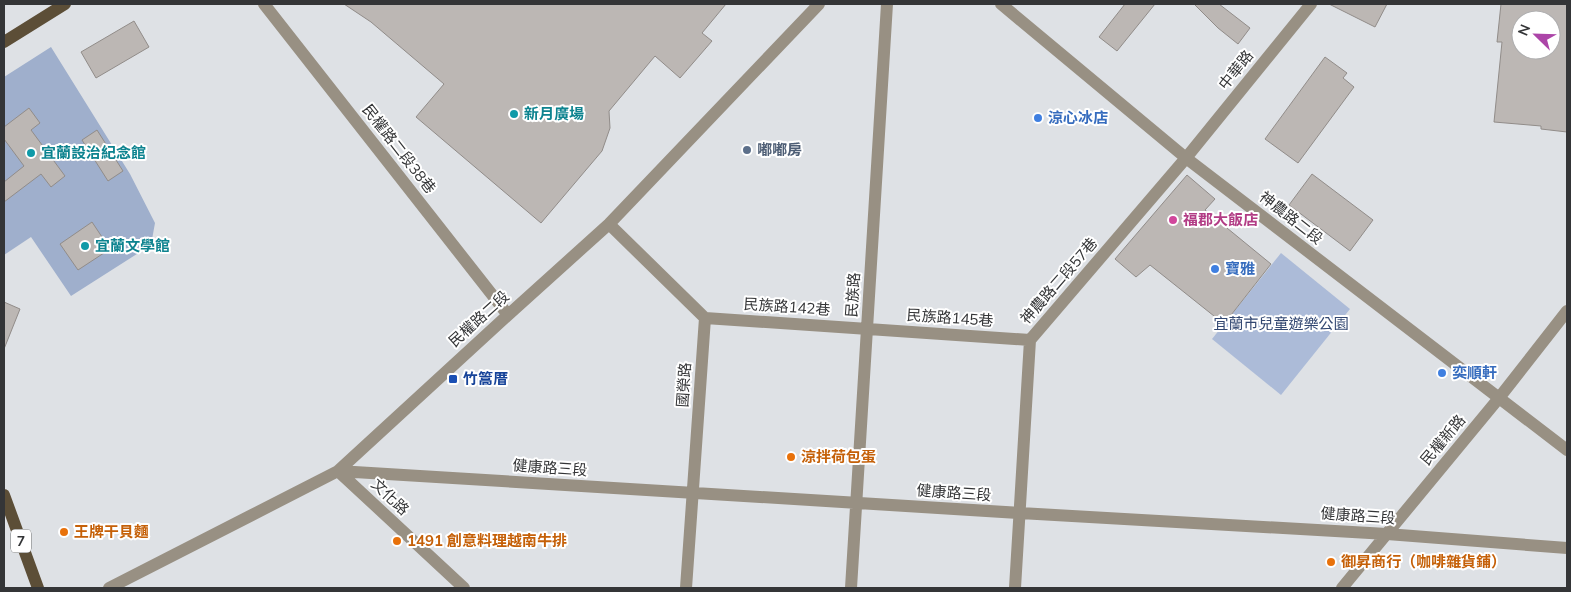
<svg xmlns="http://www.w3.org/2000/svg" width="1571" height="592" font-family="Mulish,'Noto Sans TC',sans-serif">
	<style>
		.green { fill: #acbbd8 }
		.forest { fill: #9fafcc }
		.building { fill: #bcb7b4; stroke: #918c89; fill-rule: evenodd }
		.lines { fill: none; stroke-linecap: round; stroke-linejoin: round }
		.minor { stroke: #989083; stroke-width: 12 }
		.major { stroke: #5c4e37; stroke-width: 12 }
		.culture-dot { fill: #0f9aa8; stroke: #fff; stroke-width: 2 }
		.shop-dot { fill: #3f7fe0; stroke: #fff; stroke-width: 2 }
		.service-dot { fill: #5c6f8a; stroke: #fff; stroke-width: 2 }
		.hotel-dot { fill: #d1479c; stroke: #fff; stroke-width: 2 }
		.transit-dot { fill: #1a4fb4; stroke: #fff; stroke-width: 2 }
		.food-dot { fill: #e8710a; stroke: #fff; stroke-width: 2 }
		.labels { text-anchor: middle; stroke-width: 4; stroke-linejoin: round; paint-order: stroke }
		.shield { fill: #fff; stroke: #717273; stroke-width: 1 }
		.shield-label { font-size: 14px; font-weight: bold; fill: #343537 }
		.street-label { font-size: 15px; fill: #343537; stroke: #fff }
		.culture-label { font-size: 15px; font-weight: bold; fill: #0d838f; stroke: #fff; text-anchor: start }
		.shop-label { font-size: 15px; font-weight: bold; fill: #366cbe; stroke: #fff; text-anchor: start }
		.service-label { font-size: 15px; font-weight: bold; fill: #4e5e75; stroke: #fff; text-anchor: start }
		.hotel-label { font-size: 15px; font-weight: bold; fill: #b23c85; stroke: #fff; text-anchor: start }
		.park-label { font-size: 15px; fill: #324771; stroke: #fff }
		.transit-label { font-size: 15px; font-weight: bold; fill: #164399; stroke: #fff; text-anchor: start }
		.food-label { font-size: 15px; font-weight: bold; fill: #c56008; stroke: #fff; text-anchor: start }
	</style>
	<rect width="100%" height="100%" fill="#dee1e5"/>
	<path class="green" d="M 1281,253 L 1350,309 L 1281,395 L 1212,339 Z"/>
	<path class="forest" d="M 51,47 L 130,174 L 155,223 L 151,245 L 71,296 L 31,237 L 4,255 L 4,77 Z"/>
	<path class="building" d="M 344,4 L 726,4 L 702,33 L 712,41 L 680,78 L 655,56 L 609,111 L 610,128 L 602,151 L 541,223 L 416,117 L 444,84 L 371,22 Z
		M 1125,4 L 1155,4 L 1117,51 L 1099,37 Z
		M 1194,4 L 1219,4 L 1250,28 L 1238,44 L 1218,28 Z
		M 1329,4 L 1387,4 L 1375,27 Z
		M 1501,4 L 1567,4 L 1567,132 L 1541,129 L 1541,126 L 1494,122 L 1502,42 L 1497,42 ZM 1521,20 L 1551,20 L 1551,53 L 1521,51 Z
		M 134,21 L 149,47 L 96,78 L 81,52 Z
		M 1325,57 L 1347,73 L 1343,78 L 1354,87 L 1298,163 L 1265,139 Z
		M 29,108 L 40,123 L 31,130 L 65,176 L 51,187 L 41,174 L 4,202 L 4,182 L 24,166 L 4,139 L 4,127 Z
		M 97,130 L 123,171 L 108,181 L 82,140 Z
		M 1312,174 L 1373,220 L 1350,251 L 1289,205 Z
		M 1187,175 L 1215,199 L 1205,210 L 1271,264 L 1224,324 L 1150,265 L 1136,277 L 1115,259 Z
		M 92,222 L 110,249 L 78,270 L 60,244 Z
		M 4,302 L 20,309 L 4,349 Z"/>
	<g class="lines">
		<path class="minor" d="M 264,4 L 508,315
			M 1001,4 L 1186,158 L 1567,450
			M 609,224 L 705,318 L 686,588
			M 705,318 L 1030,340
			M 338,471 L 1020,513 L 1387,534 L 1567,548
			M 338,471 L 464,588
			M 109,588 L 338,471 L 508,315 L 609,224 L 819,4
			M 851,588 L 887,4
			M 1015,588 L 1030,340 L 1186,158 L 1311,4
			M 1342,588 L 1499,398 L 1567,311"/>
		<path class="major" d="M 4,42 L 65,4
			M 4,495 L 38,588"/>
	</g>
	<g class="culture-dot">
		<circle cx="514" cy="114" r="5"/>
		<circle cx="31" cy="153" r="5"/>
		<circle cx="85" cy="246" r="5"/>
	</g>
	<g class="shop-dot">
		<circle cx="1038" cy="118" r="5"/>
		<circle cx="1215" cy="269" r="5"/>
		<circle cx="1442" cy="373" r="5"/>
	</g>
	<circle class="service-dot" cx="747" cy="150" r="5"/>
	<circle class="hotel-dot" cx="1173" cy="220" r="5"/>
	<rect class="transit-dot" x="448" y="374" width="10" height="10" rx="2.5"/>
	<g class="food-dot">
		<circle cx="791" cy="457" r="5"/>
		<circle cx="64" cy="532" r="5"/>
		<circle cx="397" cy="541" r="5"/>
		<circle cx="1331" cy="562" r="5"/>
	</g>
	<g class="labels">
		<rect class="shield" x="11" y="529.5" width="20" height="23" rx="4"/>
		<g class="shield-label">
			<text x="21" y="546">7</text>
		</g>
		<g class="street-label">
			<text transform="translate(1236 70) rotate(-51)" y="5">中華路</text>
			<text transform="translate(399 149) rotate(52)" y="5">民權路二段38巷</text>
			<text transform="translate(1291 218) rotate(38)" y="5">神農路二段</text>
			<text transform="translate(1059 281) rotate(-49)" y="5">神農路二段57巷</text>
			<text transform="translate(853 295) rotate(-86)" y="5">民族路</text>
			<text transform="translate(787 307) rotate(4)" y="5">民族路142巷</text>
			<text transform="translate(950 318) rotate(4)" y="5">民族路145巷</text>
			<text transform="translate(479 319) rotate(-42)" y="5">民權路二段</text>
			<text transform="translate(684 385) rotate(-86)" y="5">國榮路</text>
			<text transform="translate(1443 440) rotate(-50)" y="5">民權新路</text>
			<text transform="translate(550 468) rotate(4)" y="5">健康路三段</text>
			<text transform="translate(954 493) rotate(4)" y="5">健康路三段</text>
			<text transform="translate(390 497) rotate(43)" y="5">文化路</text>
			<text transform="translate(1358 516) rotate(4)" y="5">健康路三段</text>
		</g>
		<g class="culture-label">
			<text x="524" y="119">新月廣場</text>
			<text x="41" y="158">宜蘭設治紀念館</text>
			<text x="95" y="251">宜蘭文學館</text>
		</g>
		<g class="shop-label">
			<text x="1048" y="123">涼心冰店</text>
			<text x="1225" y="274">寶雅</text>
			<text x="1452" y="378">奕順軒</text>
		</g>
		<g class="service-label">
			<text x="757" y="155">嘟嘟房</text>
		</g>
		<g class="hotel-label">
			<text x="1183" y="225">福郡大飯店</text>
		</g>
		<g class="park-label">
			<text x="1281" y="329">宜蘭市兒童遊樂公園</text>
		</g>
		<g class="transit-label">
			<text x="463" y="384">竹篙厝</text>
		</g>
		<g class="food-label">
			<text x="801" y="462">涼拌荷包蛋</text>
			<text x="74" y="537">王牌干貝麵</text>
			<text x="407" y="546">1491 創意料理越南牛排</text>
			<text x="1341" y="567">御昇商行（咖啡雜貨鋪）</text>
		</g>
	</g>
	<rect width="1571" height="592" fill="none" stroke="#343537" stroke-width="10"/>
	<g transform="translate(1536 35) rotate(293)"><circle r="24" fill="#ffffff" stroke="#aeaeaf"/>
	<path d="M0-4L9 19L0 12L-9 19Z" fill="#ac45a8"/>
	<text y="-8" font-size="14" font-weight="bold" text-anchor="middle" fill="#343537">N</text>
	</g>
</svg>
